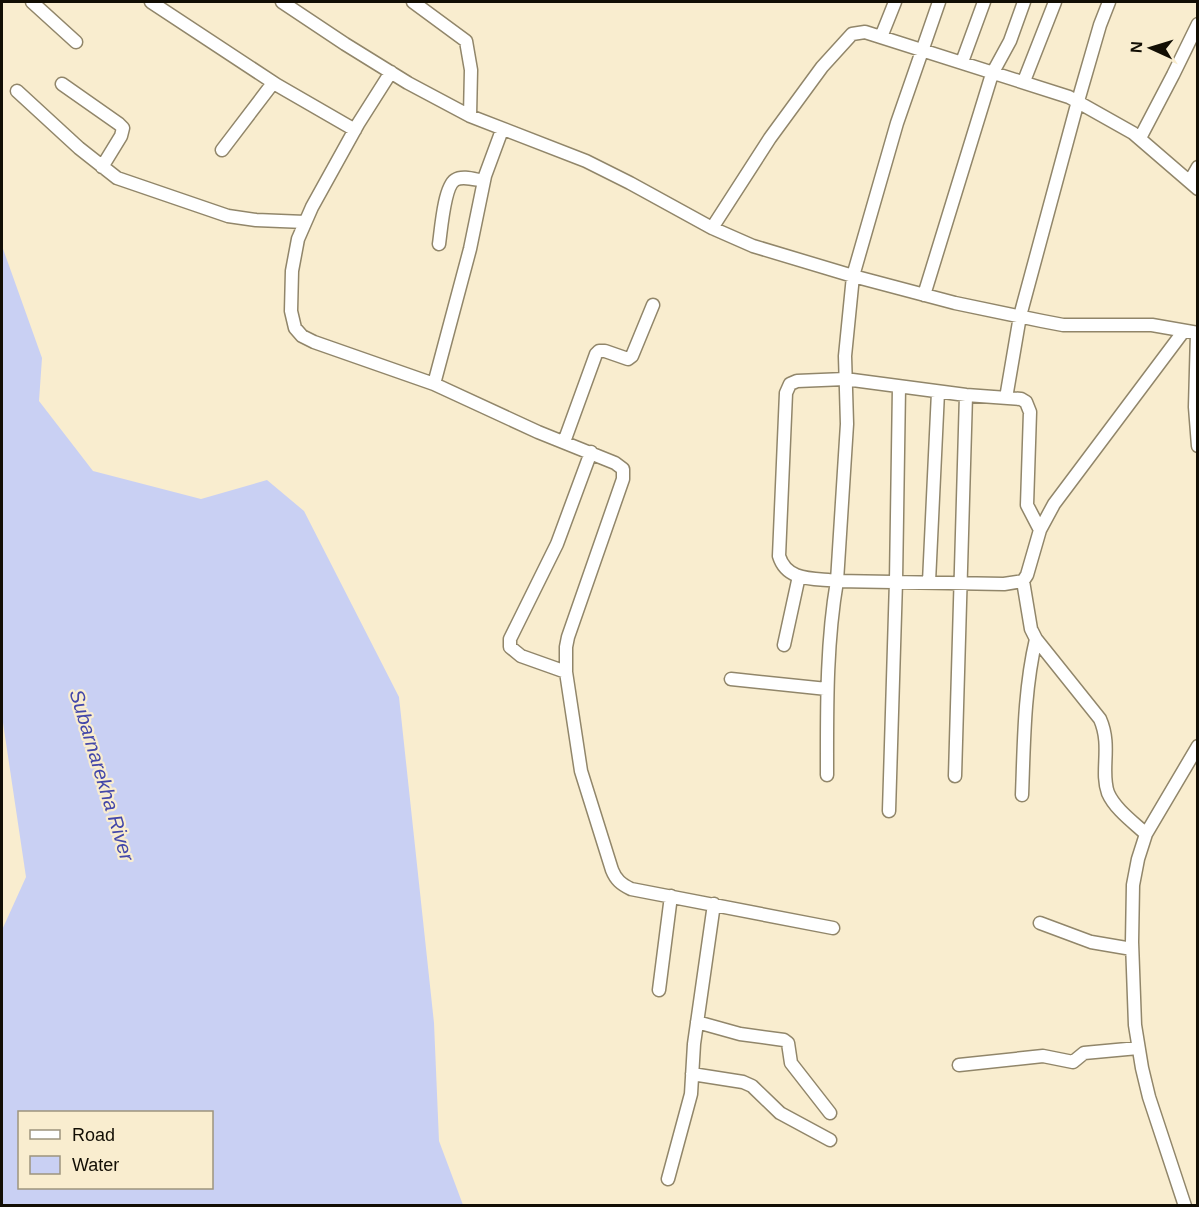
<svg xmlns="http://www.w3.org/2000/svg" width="1199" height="1207" font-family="Helvetica,sans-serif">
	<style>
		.water { fill: #c9d0f3; fill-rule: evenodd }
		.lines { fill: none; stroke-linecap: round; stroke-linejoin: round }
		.minor-casing { stroke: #91866a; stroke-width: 15 }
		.minor { stroke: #fff; stroke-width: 12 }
		.labels { text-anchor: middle; stroke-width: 4.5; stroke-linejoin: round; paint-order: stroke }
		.water-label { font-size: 20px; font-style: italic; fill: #4347a9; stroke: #f9edcf }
	</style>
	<rect width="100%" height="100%" fill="#f9edcf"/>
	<path class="water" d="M 2,246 L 42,358 L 39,401 L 93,471 L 201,499 L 267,480 L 304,511 L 399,697 L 434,1023 L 439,1141 L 463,1205 L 2,1205 L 2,930 L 26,877 L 2,716 ZM 20,1112 L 212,1112 L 212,1188 L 20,1188 Z"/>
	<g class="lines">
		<g class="minor-casing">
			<path id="minor" d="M 32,2 L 76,42
				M 151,2 L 277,85 L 355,130
				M 282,2 L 345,44 L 408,83 L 470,116 L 586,161 L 630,183 L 712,228 L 753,246 L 853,276 L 955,303 L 1042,321 L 1063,325 L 1152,325 L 1198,333
				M 413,2 L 466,41 L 471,70 L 470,116
				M 939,2 L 897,123 L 853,276 L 845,356 L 847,424 L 837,581 C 814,578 787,582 779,556 L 786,393 L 790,384 L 797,381 L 845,379 L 966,395 L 1021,399 L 1026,402 L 1030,412 L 1027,505 L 1040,530
				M 881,37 L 895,2
				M 962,62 L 984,2
				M 391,72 L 358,124 L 312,207 L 298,239 L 292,271 L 291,311 L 295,328 L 302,336 L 314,342 L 434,384 L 538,432 L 615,463 L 623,469 L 623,479 L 568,637 L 566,647 L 566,672 L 581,771 L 612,870 C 616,880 621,884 631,889 L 833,928
				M 1024,81 L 1055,2
				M 62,84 L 119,124 L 123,128 L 121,136 L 102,167
				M 17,91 L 79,148 L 117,178 L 228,216 L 256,220 L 305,222
				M 1140,138 L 1173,75 L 1198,24
				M 222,150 L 273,83
				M 1190,181 L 1198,167
				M 712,228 L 770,138 L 822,67 L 852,34 L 865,32 L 1069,97 L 1133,133 L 1198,189
				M 439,244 C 441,231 444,187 455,180 C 463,175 476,180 484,181
				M 924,295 L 992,74 L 1010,41 L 1024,2
				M 1197,333 L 1195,407 L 1198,446
				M 434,384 L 470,249 L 485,176 L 502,130
				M 1006,398 L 1020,316 L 1078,101 L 1100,25 L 1109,2
				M 564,442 L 596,354 L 599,351 L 605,351 L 628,359 L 632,356 L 653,305
				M 1023,581 L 1031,629 L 1036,639 L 1100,719 C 1112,746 1100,771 1108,793 C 1115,809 1133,822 1146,834
				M 929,582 L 938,392
				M 784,645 L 799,576
				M 566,672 L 521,656 L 510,647 L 510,639 L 557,544 L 591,452
				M 731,679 L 827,689
				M 827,775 C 827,710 826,645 837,581 L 1004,584 L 1023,581 L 1027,575 L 1040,530 L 1054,504 L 1183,332
				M 955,776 L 966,395
				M 1022,795 C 1024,743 1024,690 1036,639
				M 889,811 L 896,581 L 899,387
				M 1040,923 L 1091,942 L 1132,949
				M 659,990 L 671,896
				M 697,1022 L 740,1034 L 784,1040 L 788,1043 L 791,1063 L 830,1113
				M 959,1065 L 1043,1056 L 1073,1062 L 1084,1053 L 1138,1048
				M 692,1074 L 743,1082 L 752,1086 L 780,1113 L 830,1140
				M 668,1179 L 691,1094 L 694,1044 L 714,904
				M 1185,1206 L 1149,1097 L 1142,1068 L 1135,1025 L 1132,942 L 1133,885 L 1138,859 L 1146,834 L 1198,746"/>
		</g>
		<use href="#minor" class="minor"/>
	</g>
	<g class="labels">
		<g class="water-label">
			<text transform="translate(102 775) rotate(73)" y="7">Subarnarekha River</text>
		</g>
	</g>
	<rect width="1199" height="1207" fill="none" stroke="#120e04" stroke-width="6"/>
	<rect x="18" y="1111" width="195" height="78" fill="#f9edcf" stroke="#9d947e" stroke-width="1.5"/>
	<rect x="30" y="1130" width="30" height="9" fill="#ffffff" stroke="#9d947e" stroke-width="1.5"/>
	<text x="72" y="1141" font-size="18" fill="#120e04">Road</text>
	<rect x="30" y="1156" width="30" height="18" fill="#c9d0f3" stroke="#9d947e" stroke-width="1.5"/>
	<text x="72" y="1171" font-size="18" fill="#120e04">Water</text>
	<g transform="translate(1151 48) rotate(274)" stroke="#f9edcf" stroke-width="4.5" paint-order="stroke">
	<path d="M0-4.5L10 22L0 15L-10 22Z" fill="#120e04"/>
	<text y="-9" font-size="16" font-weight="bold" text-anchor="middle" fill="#120e04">N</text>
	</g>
</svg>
